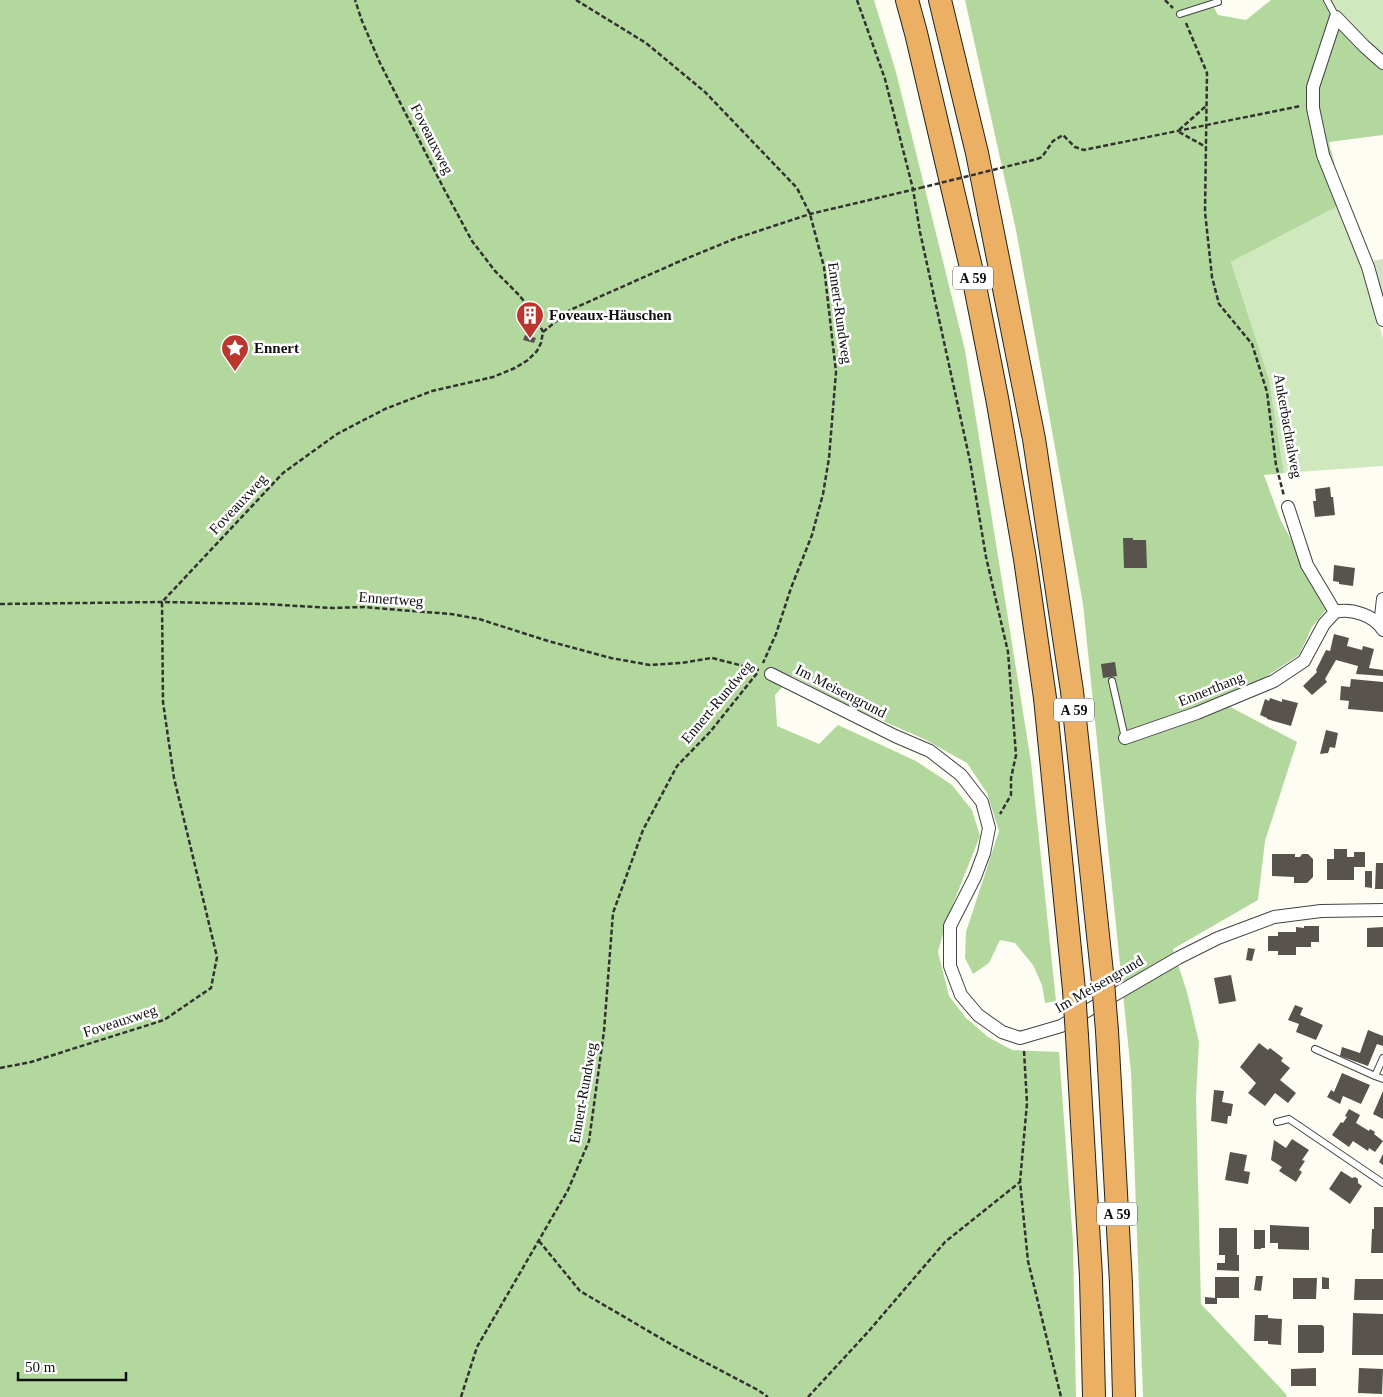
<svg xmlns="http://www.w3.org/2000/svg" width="1383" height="1397" font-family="'Times New Roman',serif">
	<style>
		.green { fill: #d0e8be }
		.forest { fill: #b3d89e }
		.cemetery { fill: #d5e1c5 }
		.building { fill: #58534d }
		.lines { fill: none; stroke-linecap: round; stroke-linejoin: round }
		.service-casing { stroke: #434343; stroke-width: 8 }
		.minor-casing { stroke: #434343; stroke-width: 14 }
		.motorway-casing { stroke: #212121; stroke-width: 24 }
		.path { stroke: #323232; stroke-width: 2.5; stroke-dasharray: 5 2.5; stroke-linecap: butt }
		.service { stroke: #fff; stroke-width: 6 }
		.minor { stroke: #fff; stroke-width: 12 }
		.motorway { stroke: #ecb064; stroke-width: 22 }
		.motorway-bridge-casing { stroke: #212121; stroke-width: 24; stroke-linecap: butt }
		.path-bridge { stroke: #323232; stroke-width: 2.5; stroke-dasharray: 5 2.5; stroke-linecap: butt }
		.motorway-bridge { stroke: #ecb064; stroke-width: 22 }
		.labels { text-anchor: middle; stroke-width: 5; stroke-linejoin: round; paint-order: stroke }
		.shield { fill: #fff; stroke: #585858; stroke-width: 1 }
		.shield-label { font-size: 14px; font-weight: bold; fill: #101010 }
		.street-label { font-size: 15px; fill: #101010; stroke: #fff }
		.poi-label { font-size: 15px; font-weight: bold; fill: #101010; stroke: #fff; text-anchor: start }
	</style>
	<rect width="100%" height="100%" fill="#fefdf4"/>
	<path class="green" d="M 1331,0 L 1383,0 L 1383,59 L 1338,15 Z
		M 1338,206 L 1365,278 L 1383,338 L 1383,466 L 1284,473 L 1269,379 L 1231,262 Z"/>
	<path class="forest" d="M 0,0 L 874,0 L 896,72 L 965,350 L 1031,762 L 1056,1001 L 1045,1003 L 1042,985 L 1033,965 L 1015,943 L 1000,940 L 989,963 L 973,974 L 965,958 L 966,932 L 999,831 L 987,793 L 967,763 L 924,739 L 858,710 L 792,676 L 775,695 L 777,726 L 819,744 L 838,725 L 916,761 L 952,785 L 972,810 L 980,836 L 947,919 L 938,952 L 949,996 L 966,1018 L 988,1037 L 1012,1050 L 1059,1052 L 1073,1242 L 1076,1397 L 0,1397 Z
		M 965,0 L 1210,0 L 1218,15 L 1246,20 L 1271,0 L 1324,0 L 1334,17 L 1383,70 L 1383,135 L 1329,142 L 1344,201 L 1338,206 L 1231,262 L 1269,379 L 1284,473 L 1264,475 L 1281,521 L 1328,607 L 1312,627 L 1299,655 L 1261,680 L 1217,700 L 1297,742 L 1265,841 L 1258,900 L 1173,949 L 1187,992 L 1199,1042 L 1196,1097 L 1201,1304 L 1286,1394 L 1287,1397 L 1143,1397 L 1131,1072 L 1083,604 L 1016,230 Z"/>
	<path class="cemetery" d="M 1383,259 L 1383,299 L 1372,261 Z"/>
	<path class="building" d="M 525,335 L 536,338 L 534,343 L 523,340 Z
		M 1330,487 L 1331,497 L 1333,497 L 1335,515 L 1315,517 L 1313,501 L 1316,501 L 1315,489 Z
		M 1123,538 L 1133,538 L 1133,540 L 1146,540 L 1147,568 L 1124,568 Z
		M 1334,565 L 1355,568 L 1353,586 L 1339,584 L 1339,582 L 1333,581 Z
		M 1334,634 L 1349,638 L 1347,646 L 1362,650 L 1363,646 L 1374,649 L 1369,668 L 1383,670 L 1383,676 L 1356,674 L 1358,666 L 1336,660 L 1325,679 L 1327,682 L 1312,695 L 1303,686 L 1317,672 L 1316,670 L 1326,650 L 1330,651 Z
		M 1115,662 L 1117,676 L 1103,678 L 1101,664 Z
		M 1351,679 L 1383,682 L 1383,712 L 1348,709 L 1349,701 L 1340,700 L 1341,686 L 1350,687 Z
		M 1270,698 L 1282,702 L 1282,699 L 1298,703 L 1291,726 L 1267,719 L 1267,718 L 1260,715 L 1265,699 L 1269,701 Z
		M 1326,730 L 1338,733 L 1335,748 L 1330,747 L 1328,753 L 1320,754 Z
		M 1334,849 L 1347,849 L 1347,857 L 1354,857 L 1354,852 L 1365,852 L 1365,867 L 1354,867 L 1354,880 L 1327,880 L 1327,859 L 1334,859 Z
		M 1272,854 L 1295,854 L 1295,857 L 1300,857 L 1302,854 L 1308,854 L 1313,859 L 1313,877 L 1307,883 L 1294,883 L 1294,877 L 1272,876 Z
		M 1376,863 L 1383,863 L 1383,889 L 1375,889 Z
		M 1365,871 L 1372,871 L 1372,888 L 1365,887 Z
		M 1304,926 L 1319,926 L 1319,942 L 1311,942 L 1311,947 L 1296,947 L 1296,955 L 1278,955 L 1278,951 L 1268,951 L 1268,936 L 1278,936 L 1278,932 L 1296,932 L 1296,927 L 1304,928 Z
		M 1383,927 L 1383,947 L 1367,947 L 1367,928 Z
		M 1248,948 L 1255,949 L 1252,961 L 1246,960 Z
		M 1231,975 L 1236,1001 L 1219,1004 L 1214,978 Z
		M 1295,1005 L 1303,1008 L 1300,1015 L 1323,1025 L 1316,1040 L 1296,1032 L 1299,1024 L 1288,1020 Z
		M 1368,1030 L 1383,1036 L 1383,1046 L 1377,1044 L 1368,1066 L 1340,1056 L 1342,1047 L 1360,1053 Z
		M 1259,1043 L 1268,1050 L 1270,1048 L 1283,1058 L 1281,1061 L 1290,1068 L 1280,1080 L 1296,1093 L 1288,1103 L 1275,1093 L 1265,1106 L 1248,1093 L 1256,1083 L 1240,1067 Z
		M 1342,1073 L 1370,1085 L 1361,1104 L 1343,1096 L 1340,1104 L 1327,1097 L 1331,1090 L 1334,1092 Z
		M 1214,1090 L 1224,1091 L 1222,1102 L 1233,1104 L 1231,1116 L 1228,1116 L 1227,1124 L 1211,1121 Z
		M 1383,1091 L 1383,1119 L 1373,1114 Z
		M 1349,1109 L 1360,1115 L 1356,1123 L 1369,1131 L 1370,1129 L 1375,1132 L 1374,1134 L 1383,1141 L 1375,1152 L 1369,1148 L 1368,1151 L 1353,1141 L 1349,1147 L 1332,1135 L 1341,1122 L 1343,1123 L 1347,1117 L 1345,1116 Z
		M 1292,1139 L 1309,1150 L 1302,1160 L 1305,1161 L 1299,1170 L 1302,1172 L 1296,1182 L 1279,1171 L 1282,1167 L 1271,1160 L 1274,1140 L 1286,1148 Z
		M 1230,1152 L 1247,1155 L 1244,1171 L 1250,1172 L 1248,1184 L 1225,1180 Z
		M 1383,1154 L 1383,1165 L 1379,1162 Z
		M 1341,1171 L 1352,1178 L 1355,1177 L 1358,1179 L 1358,1183 L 1362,1186 L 1350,1204 L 1329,1189 Z
		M 1374,1207 L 1383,1207 L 1383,1253 L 1371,1253 L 1372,1229 L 1374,1229 Z
		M 1270,1225 L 1309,1227 L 1309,1250 L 1278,1249 L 1278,1243 L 1270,1243 Z
		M 1219,1228 L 1237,1228 L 1237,1255 L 1239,1255 L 1239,1271 L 1217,1270 L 1217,1263 L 1225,1263 L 1225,1255 L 1219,1255 Z
		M 1254,1230 L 1265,1230 L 1265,1248 L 1261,1248 L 1261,1249 L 1254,1249 Z
		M 1256,1276 L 1263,1276 L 1261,1291 L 1254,1290 Z
		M 1215,1277 L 1239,1277 L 1239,1298 L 1217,1298 L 1217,1304 L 1205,1304 L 1205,1297 L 1215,1298 Z
		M 1322,1277 L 1329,1278 L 1329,1289 L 1322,1289 Z
		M 1293,1278 L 1317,1278 L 1316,1299 L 1293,1299 Z
		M 1355,1279 L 1383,1279 L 1383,1300 L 1354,1300 Z
		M 1353,1313 L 1383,1314 L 1383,1355 L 1352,1355 Z
		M 1255,1315 L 1268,1315 L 1268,1318 L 1282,1319 L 1281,1345 L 1268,1344 L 1268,1341 L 1254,1341 Z
		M 1298,1325 L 1322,1325 L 1324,1327 L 1324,1351 L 1322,1353 L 1298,1353 Z
		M 1316,1368 L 1316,1386 L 1291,1386 L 1291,1369 Z
		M 1359,1368 L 1383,1369 L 1382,1394 L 1358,1393 Z"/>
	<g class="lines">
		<g class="service-casing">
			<path id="service" d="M 1327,0 L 1336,17
				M 1180,14 L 1218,2
				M 1112,681 L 1125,738
				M 1315,1049 L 1375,1076
				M 1383,1058 L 1375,1076 L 1383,1079
				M 1277,1122 L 1289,1119 L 1383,1183"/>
		</g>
		<g class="minor-casing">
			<path id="minor" d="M 1383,63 L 1364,46 L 1336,17 L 1313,87 L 1313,108 L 1323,155 L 1368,267 L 1383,320
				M 1288,507 L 1307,565 L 1335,612 C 1351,608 1374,615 1383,630
				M 1380,625 L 1383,599
				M 771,674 L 895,736 L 930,751 L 961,775 L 982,802 L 989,828 L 984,853 L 975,877 L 950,926 L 950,966 L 961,995 L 978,1015 L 1002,1032 L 1020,1038 L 1061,1026 L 1178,958 L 1218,938 L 1274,917 L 1321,911 L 1383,910
				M 1125,738 L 1197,713 L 1274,681 L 1304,661 L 1324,624 L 1335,612"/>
		</g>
		<g class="motorway-casing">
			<path id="motorway" d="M 907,0 L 916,33 L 973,276 L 997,398 L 1025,559 L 1045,698 L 1074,990
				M 940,0 L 977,153 L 1034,439 L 1072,691 L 1103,982
				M 1107,1031 L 1121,1283 L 1124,1397
				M 1077,1036 L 1091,1277 L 1094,1397"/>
		</g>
		<path class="path" d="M 576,0 L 646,43 L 705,92 L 797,188 L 810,214 L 824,267 L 836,372 L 829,458 L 823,494 L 812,535 L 791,588 L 776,634 L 763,663
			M 857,0 L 885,79 L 913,189 L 920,232 L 970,461 L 986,557 L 1008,652 L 1016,755 L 1011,778 L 1011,795 L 1000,814
			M 1165,0 L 1173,8
			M 1186,23 L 1207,73 L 1205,212 L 1212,277 L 1219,304 L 1252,344 L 1267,392 L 1276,465 L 1284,496
			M 1179,130 L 1206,106
			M 1179,132 L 1206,147
			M 1037,159 L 1042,157 L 1053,141 L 1063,135 L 1075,147 L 1084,150 L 1300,106
			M 543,332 L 570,310 L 678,262 L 734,239 L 810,214 L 920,188
			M 0,604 L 162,602 L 265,604 L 332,608 L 364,607 L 387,609 L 451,614 L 479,619 L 548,641 L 611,658 L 650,665 L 681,663 L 712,658 L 759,670
			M 1024,1051 L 1027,1103 L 1020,1182 L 1028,1261 L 1061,1397
			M 0,1068 L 31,1062 L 164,1020 L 211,988 L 217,957 L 174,778 L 163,702 L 162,602 L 283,473 L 337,434 L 385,409 L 432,391 L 493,377 L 515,368 L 528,360 L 537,351 L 541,343 L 543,332 L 534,313 L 518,294 L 495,271 L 472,241 L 444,189 L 380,63 L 362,21 L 355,0
			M 539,1241 L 580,1291 L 674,1346 L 758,1390 L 768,1397
			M 461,1397 L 477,1347 L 568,1190 L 589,1141 L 604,1031 L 613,913 L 643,830 L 677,766 L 710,732 L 758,672
			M 808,1397 L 868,1332 L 945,1242 L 1020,1182"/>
		<use href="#service" class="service"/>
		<use href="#minor" class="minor"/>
		<use href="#motorway" class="motorway"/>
		<g class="motorway-bridge-casing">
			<path id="motorway-bridge" d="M 1103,982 L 1107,1031
				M 1074,990 L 1077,1036"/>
		</g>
		<path class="path-bridge" d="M 920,188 L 1037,159"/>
		<use href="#motorway-bridge" class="motorway-bridge"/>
	</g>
	<defs>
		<g id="building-pin" transform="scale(1.4375)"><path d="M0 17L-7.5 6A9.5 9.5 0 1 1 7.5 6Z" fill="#ba362e" stroke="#fff"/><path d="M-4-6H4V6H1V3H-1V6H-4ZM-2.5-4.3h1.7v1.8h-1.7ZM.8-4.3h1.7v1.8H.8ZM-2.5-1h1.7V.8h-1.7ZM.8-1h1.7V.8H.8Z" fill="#fff"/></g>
		<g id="sight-pin" transform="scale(1.4375)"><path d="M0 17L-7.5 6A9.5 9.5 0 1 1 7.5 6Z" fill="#ba362e" stroke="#fff"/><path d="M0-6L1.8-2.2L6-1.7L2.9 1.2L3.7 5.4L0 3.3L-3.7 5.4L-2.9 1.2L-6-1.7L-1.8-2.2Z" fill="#fff"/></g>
	</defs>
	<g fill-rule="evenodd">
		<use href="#building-pin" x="530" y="315"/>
		<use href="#sight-pin" x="235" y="348"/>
	</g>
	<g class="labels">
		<g class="shield">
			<rect x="953" y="266.5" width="40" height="23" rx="4"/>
			<rect x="1054" y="698.5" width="40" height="23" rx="4"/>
			<rect x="1097" y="1202.5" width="40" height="23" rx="4"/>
		</g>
		<g class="shield-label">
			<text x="973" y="283">A 59</text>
			<text x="1074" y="715">A 59</text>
			<text x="1117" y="1219">A 59</text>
		</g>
		<g class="street-label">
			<text transform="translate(432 139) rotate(63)" y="5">Foveauxweg</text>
			<text transform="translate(840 313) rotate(82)" y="5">Ennert-Rundweg</text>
			<text transform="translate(1288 426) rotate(80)" y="5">Ankerbachtalweg</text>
			<text transform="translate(238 504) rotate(-47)" y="5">Foveauxweg</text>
			<text transform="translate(391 599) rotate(4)" y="5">Ennertweg</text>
			<text transform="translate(1211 689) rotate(-22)" y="5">Ennerthang</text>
			<text transform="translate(841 691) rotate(27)" y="5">Im Meisengrund</text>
			<text transform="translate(717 702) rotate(-50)" y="5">Ennert-Rundweg</text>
			<text transform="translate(1099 984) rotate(-30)" y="5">Im Meisengrund</text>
			<text transform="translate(120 1021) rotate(-18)" y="5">Foveauxweg</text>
			<text transform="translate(583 1093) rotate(-80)" y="5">Ennert-Rundweg</text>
		</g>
		<g class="poi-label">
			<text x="549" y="320">Foveaux-Häuschen</text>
			<text x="254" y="353">Ennert</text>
		</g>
	</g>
	<path d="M18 1372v8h108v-8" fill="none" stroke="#101010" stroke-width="2.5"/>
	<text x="25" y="1372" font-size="15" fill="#101010" stroke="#ffffff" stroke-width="4" paint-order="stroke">50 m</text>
</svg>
